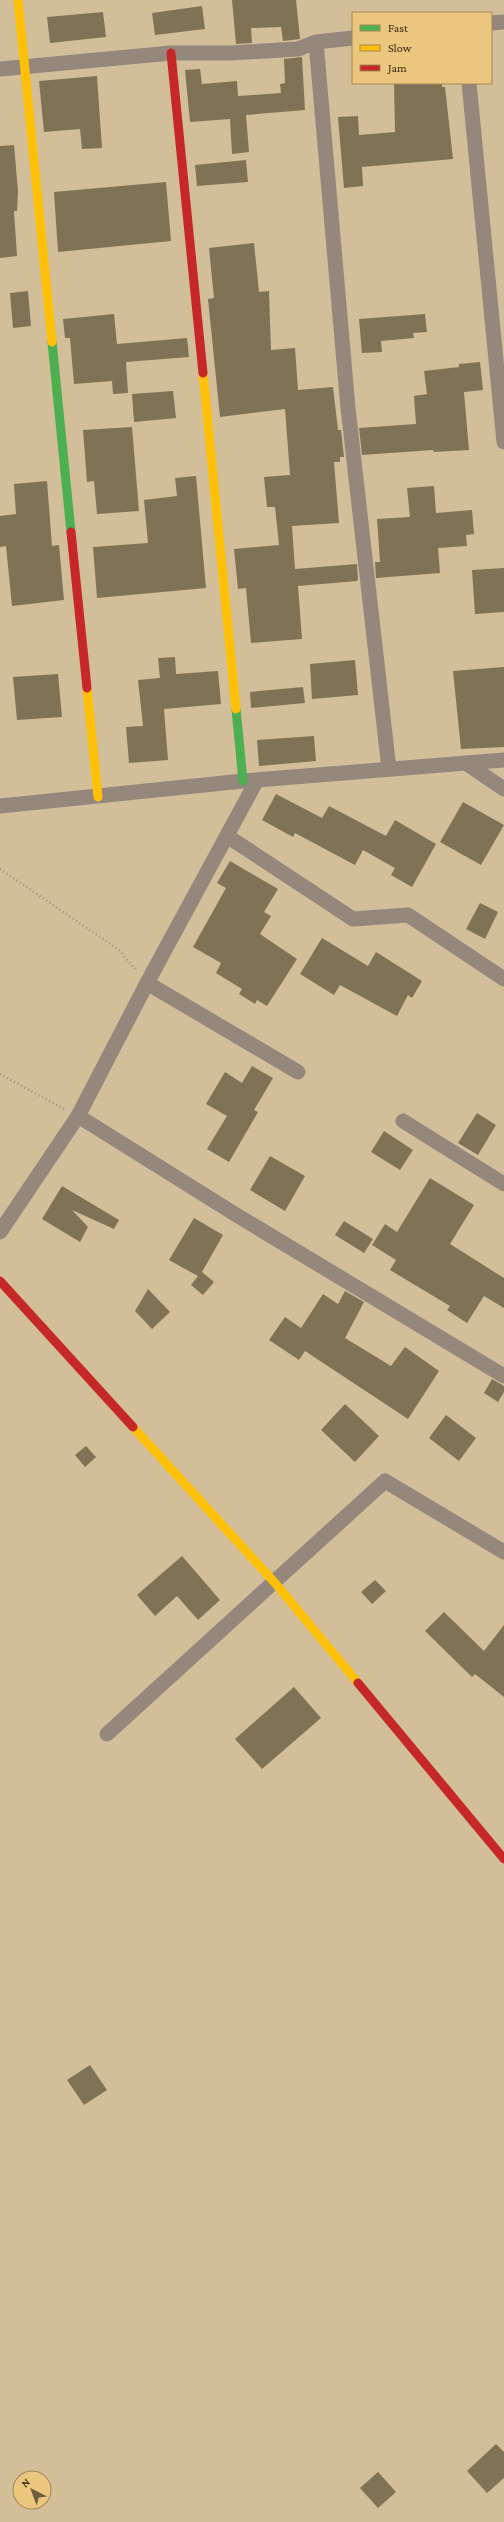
<svg xmlns="http://www.w3.org/2000/svg" width="504" height="2522" font-family="'Crimson Pro',serif">
	<style>
		.building { fill: #807355 }
		.lines { fill: none; stroke-linecap: round; stroke-linejoin: round }
		.path { stroke: #9b8d7d; stroke-width: 2.5; stroke-dasharray: 1 3; stroke-linecap: butt }
		.street { stroke: #96877c; stroke-width: 15 }
		.fast { stroke: #4caf50; stroke-width: 9 }
		.slow { stroke: #ffc107; stroke-width: 9 }
		.jam { stroke: #c62828; stroke-width: 9 }
	</style>
	<rect width="100%" height="100%" fill="#d2be98"/>
	<path class="building" d="M 232,0 L 296,0 L 300,39 L 283,41 L 281,27 L 251,28 L 252,43 L 236,44 Z
		M 202,6 L 205,29 L 155,35 L 152,13 Z
		M 103,12 L 106,37 L 50,43 L 47,17 Z
		M 302,57 L 305,110 L 246,115 L 249,152 L 232,154 L 230,119 L 190,122 L 185,70 L 200,69 L 202,84 L 237,81 L 238,96 L 281,93 L 280,84 L 285,83 L 284,59 Z
		M 97,76 L 102,148 L 82,149 L 80,129 L 44,132 L 39,81 Z
		M 394,83 L 442,83 L 442,87 L 445,87 L 453,159 L 362,167 L 363,186 L 344,188 L 338,117 L 358,116 L 359,135 L 395,132 Z
		M 14,145 L 18,191 L 17,211 L 14,211 L 17,256 L 0,258 L 0,146 Z
		M 246,160 L 248,182 L 197,186 L 195,165 Z
		M 166,182 L 171,241 L 58,252 L 54,192 Z
		M 254,243 L 259,292 L 269,291 L 271,350 L 295,348 L 298,390 L 333,387 L 338,430 L 341,430 L 344,457 L 340,457 L 340,462 L 334,462 L 339,523 L 292,526 L 295,569 L 357,564 L 358,579 L 357,581 L 298,586 L 302,639 L 251,643 L 246,588 L 238,589 L 234,549 L 279,545 L 275,507 L 267,507 L 264,477 L 290,475 L 285,409 L 220,417 L 208,299 L 214,298 L 209,248 Z
		M 28,291 L 31,326 L 13,328 L 10,293 Z
		M 114,314 L 117,344 L 187,338 L 189,357 L 126,362 L 128,393 L 113,394 L 112,381 L 74,384 L 70,338 L 65,338 L 63,319 Z
		M 425,314 L 427,332 L 413,333 L 414,338 L 381,341 L 382,352 L 362,353 L 359,319 Z
		M 480,362 L 483,390 L 464,392 L 469,450 L 434,452 L 433,450 L 362,455 L 359,428 L 416,424 L 414,396 L 427,394 L 424,371 L 459,367 L 459,364 Z
		M 173,391 L 176,418 L 134,422 L 132,394 Z
		M 132,427 L 139,511 L 97,514 L 94,481 L 87,482 L 83,430 Z
		M 196,476 L 206,588 L 97,598 L 93,547 L 148,543 L 144,500 L 177,496 L 175,478 Z
		M 47,481 L 52,546 L 59,545 L 64,600 L 12,606 L 6,546 L 0,547 L 0,516 L 16,514 L 14,484 Z
		M 434,486 L 436,513 L 472,510 L 474,534 L 466,535 L 467,546 L 438,548 L 440,573 L 376,578 L 375,562 L 380,562 L 377,519 L 410,517 L 407,488 Z
		M 504,568 L 504,612 L 475,614 L 472,570 Z
		M 175,657 L 176,674 L 218,671 L 221,704 L 164,709 L 168,760 L 129,763 L 126,727 L 143,726 L 138,680 L 160,678 L 158,658 Z
		M 355,660 L 358,695 L 312,699 L 310,664 Z
		M 504,667 L 504,747 L 461,749 L 453,671 Z
		M 58,674 L 62,717 L 17,720 L 13,677 Z
		M 303,687 L 305,703 L 251,708 L 250,692 Z
		M 314,736 L 316,761 L 259,766 L 257,740 Z
		M 276,794 L 322,818 L 329,806 L 386,836 L 395,820 L 436,844 L 412,887 L 391,875 L 395,868 L 363,850 L 355,865 L 295,833 L 293,837 L 262,820 Z
		M 463,802 L 504,825 L 481,865 L 440,842 Z
		M 230,861 L 278,889 L 264,912 L 271,916 L 260,934 L 297,959 L 267,1006 L 257,1000 L 255,1004 L 239,994 L 242,989 L 216,973 L 221,963 L 193,947 L 226,888 L 217,883 Z
		M 480,903 L 498,912 L 485,939 L 466,929 Z
		M 322,938 L 368,966 L 376,952 L 422,981 L 412,998 L 408,995 L 397,1016 L 340,985 L 334,995 L 300,974 Z
		M 252,1066 L 273,1078 L 254,1110 L 258,1112 L 229,1162 L 207,1149 L 227,1116 L 206,1104 L 225,1072 L 242,1083 Z
		M 477,1113 L 496,1125 L 478,1155 L 458,1143 Z
		M 384,1131 L 413,1150 L 400,1170 L 371,1152 Z
		M 270,1156 L 305,1176 L 285,1211 L 250,1190 Z
		M 430,1178 L 474,1205 L 450,1244 L 504,1278 L 504,1308 L 484,1296 L 467,1323 L 447,1310 L 450,1306 L 390,1270 L 396,1260 L 372,1245 L 385,1224 L 397,1232 Z
		M 62,1186 L 119,1220 L 114,1229 L 72,1210 L 88,1227 L 80,1242 L 42,1219 Z
		M 194,1218 L 223,1235 L 202,1272 L 214,1282 L 203,1295 L 191,1285 L 198,1276 L 169,1260 Z
		M 344,1221 L 373,1239 L 364,1253 L 335,1235 Z
		M 148,1289 L 170,1312 L 152,1329 L 135,1311 Z
		M 345,1291 L 364,1302 L 345,1338 L 391,1366 L 405,1347 L 439,1371 L 408,1419 L 305,1351 L 299,1360 L 269,1340 L 285,1317 L 301,1328 L 323,1294 L 338,1304 Z
		M 492,1379 L 504,1386 L 504,1392 L 498,1402 L 484,1393 Z
		M 345,1404 L 379,1436 L 355,1462 L 321,1430 Z
		M 446,1415 L 476,1438 L 459,1461 L 429,1438 Z
		M 86,1446 L 96,1457 L 85,1467 L 75,1455 Z
		M 182,1556 L 220,1600 L 198,1620 L 177,1596 L 155,1616 L 137,1595 Z
		M 375,1580 L 386,1591 L 372,1604 L 361,1592 Z
		M 444,1612 L 484,1651 L 504,1625 L 504,1697 L 475,1674 L 472,1677 L 425,1631 Z
		M 294,1687 L 321,1718 L 262,1769 L 235,1739 Z
		M 90,2065 L 107,2090 L 84,2105 L 67,2080 Z
		M 496,2444 L 504,2452 L 504,2478 L 487,2493 L 467,2471 Z
		M 378,2472 L 396,2492 L 378,2508 L 360,2488 Z"/>
	<g class="lines">
		<path class="path" d="M 0,869 L 119,950 L 135,969
			M 0,1074 L 64,1109"/>
		<path class="street" d="M 491,23 L 504,22
			M 316,42 L 348,408 L 389,769
			M 0,69 L 171,53 L 231,53 L 298,49 L 316,42 L 353,38
			M 469,83 L 504,442
			M 466,763 L 504,789
			M 0,806 L 243,781 L 504,760
			M 227,836 L 353,919 L 408,915 L 504,979
			M 147,983 L 298,1072
			M 78,1116 L 238,1216 L 504,1376
			M 403,1121 L 504,1184
			M 0,1232 L 78,1116 L 147,983 L 257,780
			M 107,1734 L 385,1481 L 504,1552"/>
		<path class="fast" d="M 52,342 L 71,532
			M 236,709 L 243,781"/>
		<path class="slow" d="M 18,0 L 52,342
			M 203,373 L 236,709
			M 87,688 L 98,797
			M 133,1427 L 275,1583 L 358,1683"/>
		<path class="jam" d="M 171,53 L 203,373
			M 71,532 L 87,688
			M 0,1281 L 133,1427
			M 358,1683 L 504,1859"/>
	</g>
	<rect x="352" y="12" width="140" height="72" fill="#ebc67f" stroke="#a38750"/>
	<rect x="360" y="25" width="20" height="6" fill="#4caf50" stroke="#a38750"/>
	<text x="388" y="32" font-size="12" fill="#37290a">Fast</text>
	<rect x="360" y="45" width="20" height="6" fill="#ffc107" stroke="#a38750"/>
	<text x="388" y="52" font-size="12" fill="#37290a">Slow</text>
	<rect x="360" y="65" width="20" height="6" fill="#c62828" stroke="#a38750"/>
	<text x="388" y="72" font-size="12" fill="#37290a">Jam</text>
	<g transform="translate(32 2490) rotate(318)"><circle r="19" fill="#ebc67f" stroke="#a38750"/>
	<path d="M0-3L7 15L0 10L-7 15Z" fill="#6d5d3c"/>
	<text y="-6" font-size="11" font-weight="bold" text-anchor="middle" fill="#37290a">N</text>
	</g>
</svg>
